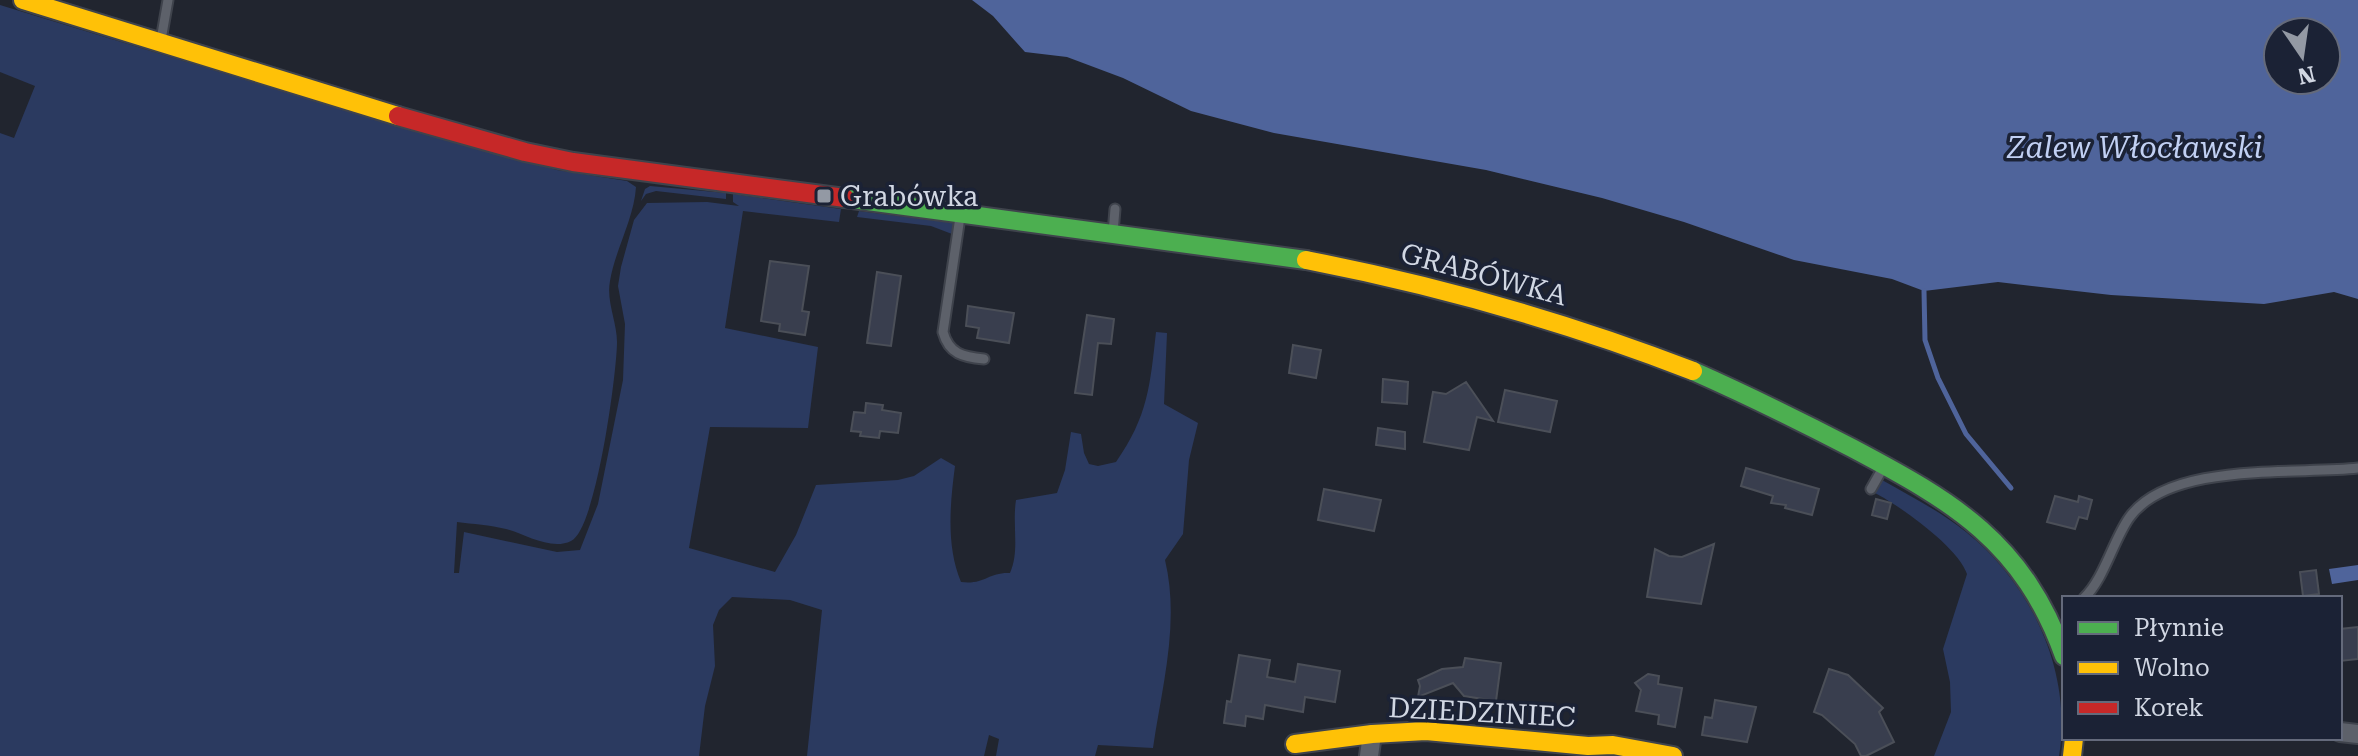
<svg xmlns="http://www.w3.org/2000/svg" width="2358" height="756" font-family="'Roboto Serif',serif">
	<style>
		.green { fill: #2b3a60 }
		.water { fill: #4f649b; fill-rule: evenodd }
		.lines { fill: none; stroke-linecap: round; stroke-linejoin: round }
		.stream { stroke: #4f649b; stroke-width: 5 }
		.building { fill: #393e4e; stroke: #4b4f58; stroke-width: 2 }
		.lane-casing { stroke: #3f434c; stroke-width: 13 }
		.street-casing { stroke: #3f434c; stroke-width: 22 }
		.fast-casing { stroke: #3f434c; stroke-width: 22 }
		.slow-casing { stroke: #3f434c; stroke-width: 22 }
		.jam-casing { stroke: #3f434c; stroke-width: 22 }
		.lane { stroke: #5d616a; stroke-width: 9 }
		.street { stroke: #5d616a; stroke-width: 18 }
		.fast { stroke: #4caf50; stroke-width: 18 }
		.slow { stroke: #ffc107; stroke-width: 18 }
		.jam { stroke: #c62828; stroke-width: 18 }
		.poi-dot { fill: #9399a4; stroke: #1b2235; stroke-width: 3 }
		.labels { text-anchor: middle; stroke-width: 7; stroke-linejoin: round; paint-order: stroke }
		.poi-label { font-size: 28px; fill: #d1d7e3; stroke: #1b2235; text-anchor: start }
		.street-label { font-size: 28px; fill: #d1d7e3; stroke: #1b2235 }
		.water-label { font-size: 30px; font-style: italic; fill: #c1d0f3; stroke: #1b2235 }
	</style>
	<rect width="100%" height="100%" fill="#21252f"/>
	<path class="green" d="M 0,5 L 292,94 L 557,170 L 627,181 L 636,187 C 634,219 615,250 610,281 C 606,301 617,322 617,342 C 617,373 596,530 571,541 C 551,551 525,534 506,529 C 490,525 473,524 457,522 L 454,573 L 459,573 L 464,532 L 557,552 L 580,550 L 598,504 L 623,380 L 625,324 L 618,286 L 621,267 L 634,220 L 647,203 L 707,202 L 739,206 L 733,202 L 733,194 L 841,209 L 839,222 L 743,211 L 725,328 L 818,347 L 808,428 L 710,427 L 689,548 L 775,572 L 796,535 L 816,485 L 898,480 L 914,476 L 941,458 L 955,466 C 950,504 946,546 961,582 C 985,585 988,572 1010,573 C 1020,550 1012,526 1016,500 L 1057,493 L 1065,470 L 1071,432 L 1081,434 L 1084,453 L 1089,464 L 1098,466 L 1116,462 C 1148,416 1150,386 1156,332 L 1167,333 L 1164,404 L 1198,423 L 1189,460 L 1183,534 L 1165,560 C 1180,623 1162,686 1153,748 L 1098,745 L 1095,756 L 996,756 L 999,739 L 989,735 L 984,756 L 807,756 L 822,610 L 790,600 L 732,597 L 719,610 L 713,625 L 715,666 L 705,706 L 699,756 L 0,756 L 0,133 L 14,138 L 35,86 L 0,72 Z
		M 650,186 L 726,193 L 726,199 L 656,191 L 646,194 L 641,201 L 645,189 Z
		M 859,211 L 954,223 L 952,234 L 931,226 L 857,217 Z
		M 1882,480 C 1910,496 1940,511 1966,532 C 2031,583 2073,673 2059,756 L 1934,756 L 1951,712 L 1950,682 L 1943,649 L 1967,574 C 1958,547 1900,506 1875,493 Z"/>
	<path class="water" d="M 972,0 L 2358,0 L 2358,299 L 2334,292 L 2264,304 L 2111,295 L 1998,282 L 1924,291 L 1892,279 L 1794,260 L 1684,222 L 1602,198 L 1486,170 L 1274,133 L 1191,111 L 1123,78 L 1067,57 L 1025,52 L 993,16 ZM 2278,32 L 2326,32 L 2326,80 L 2278,80 Z
		M 2358,565 L 2358,580 L 2332,584 L 2329,569 Z"/>
	<g class="lines">
		<path class="stream" d="M 1924,291 L 1925,340 L 1938,378 L 1966,434 L 2011,488"/>
	</g>
	<path class="building" d="M 770,261 L 809,266 L 802,311 L 809,312 L 805,335 L 779,331 L 780,324 L 761,321 Z
		M 877,272 L 901,276 L 891,346 L 867,343 Z
		M 968,306 L 1014,313 L 1009,343 L 977,338 L 979,328 L 966,326 Z
		M 1087,315 L 1114,319 L 1111,344 L 1098,343 L 1092,395 L 1075,393 Z
		M 1293,345 L 1321,350 L 1316,378 L 1289,373 Z
		M 1383,379 L 1408,382 L 1407,404 L 1382,402 Z
		M 1466,382 L 1493,421 L 1477,417 L 1469,450 L 1424,442 L 1433,392 L 1446,394 Z
		M 1505,390 L 1557,401 L 1550,432 L 1498,422 Z
		M 866,403 L 883,405 L 882,410 L 901,413 L 898,433 L 880,431 L 879,438 L 860,436 L 861,432 L 851,431 L 854,412 L 865,413 Z
		M 1378,428 L 1405,432 L 1405,449 L 1376,445 Z
		M 1746,468 L 1819,489 L 1812,515 L 1785,508 L 1786,505 L 1771,503 L 1773,496 L 1741,486 Z
		M 1324,489 L 1381,500 L 1374,531 L 1318,520 Z
		M 2055,496 L 2078,502 L 2079,496 L 2092,500 L 2087,519 L 2079,517 L 2075,529 L 2047,522 Z
		M 1876,499 L 1891,503 L 1887,519 L 1872,515 Z
		M 1714,544 L 1701,604 L 1647,597 L 1655,549 L 1669,556 L 1682,557 Z
		M 2316,570 L 2319,594 L 2303,596 L 2300,572 Z
		M 2358,627 L 2358,659 L 2340,661 L 2340,629 Z
		M 1239,655 L 1270,660 L 1267,677 L 1295,682 L 1298,664 L 1340,671 L 1335,702 L 1305,697 L 1303,712 L 1265,705 L 1263,719 L 1246,716 L 1245,726 L 1224,723 L 1227,701 L 1231,702 Z
		M 1465,658 L 1501,663 L 1496,701 L 1464,696 L 1453,683 L 1418,697 L 1420,686 L 1418,680 L 1442,669 L 1463,667 Z
		M 1829,669 L 1848,675 L 1883,708 L 1879,712 L 1894,742 L 1866,756 L 1861,756 L 1855,744 L 1822,715 L 1814,712 Z
		M 1648,674 L 1659,676 L 1658,684 L 1682,688 L 1675,727 L 1658,724 L 1659,715 L 1636,711 L 1641,690 L 1635,683 Z
		M 1715,700 L 1756,707 L 1747,742 L 1702,735 L 1705,717 L 1712,718 Z"/>
	<g class="lines">
		<g class="lane-casing">
			<path id="lane" d="M 161,40 L 168,0
				M 960,217 L 943,332 C 949,354 963,357 984,359
				M 1113,233 L 1115,209
				M 1871,489 L 1884,466
				M 2084,598 C 2104,579 2113,541 2129,518 C 2169,461 2296,475 2358,468"/>
		</g>
		<g class="street-casing">
			<path id="street" d="M 2340,732 L 2358,734
				M 1369,756 L 1372,734"/>
		</g>
		<g class="fast-casing">
			<path id="fast" d="M 845,198 L 1306,260
				M 1693,371 C 1747,395 1800,421 1852,448 C 1954,502 2023,542 2064,656"/>
		</g>
		<g class="slow-casing">
			<path id="slow" d="M 23,0 L 398,116
				M 1306,260 C 1439,286 1567,322 1693,371
				M 1295,744 L 1372,734 L 1426,731 L 1588,746 L 1613,745 L 1673,756
				M 2072,756 L 2074,738"/>
		</g>
		<g class="jam-casing">
			<path id="jam" d="M 398,116 L 525,152 L 573,162 L 845,198"/>
		</g>
		<use href="#lane" class="lane"/>
		<use href="#street" class="street"/>
		<use href="#fast" class="fast"/>
		<use href="#slow" class="slow"/>
		<use href="#jam" class="jam"/>
	</g>
	<rect class="poi-dot" x="816" y="188" width="16" height="16" rx="4"/>
	<g class="labels">
		<g class="poi-label">
			<text x="840" y="206">Grabówka</text>
		</g>
		<g class="street-label">
			<text transform="translate(1484 274) rotate(15)" y="10">GRABÓWKA</text>
			<text transform="translate(1482 712) rotate(3)" y="10">DZIEDZINIEC</text>
		</g>
		<g class="water-label">
			<text x="2135" y="158">Zalew Włocławski</text>
		</g>
	</g>
	<rect x="2062" y="596" width="280" height="144" fill="#1b2235" stroke="#646a7b" stroke-width="2"/>
	<rect x="2078" y="622" width="40" height="12" fill="#4caf50" stroke="#646a7b" stroke-width="2"/>
	<text x="2134" y="636" font-size="24" fill="#d1d7e3">Płynnie</text>
	<rect x="2078" y="662" width="40" height="12" fill="#ffc107" stroke="#646a7b" stroke-width="2"/>
	<text x="2134" y="676" font-size="24" fill="#d1d7e3">Wolno</text>
	<rect x="2078" y="702" width="40" height="12" fill="#c62828" stroke="#646a7b" stroke-width="2"/>
	<text x="2134" y="716" font-size="24" fill="#d1d7e3">Korek</text>
	<g transform="translate(2302 56) rotate(167)"><circle r="38" fill="#1b2235" stroke="#646a7b" stroke-width="2"/>
	<path d="M0-6L14 30L0 20L-14 30Z" fill="#9399a4"/>
	<text y="-12" font-size="22" font-weight="bold" text-anchor="middle" fill="#d1d7e3">N</text>
	</g>
</svg>
